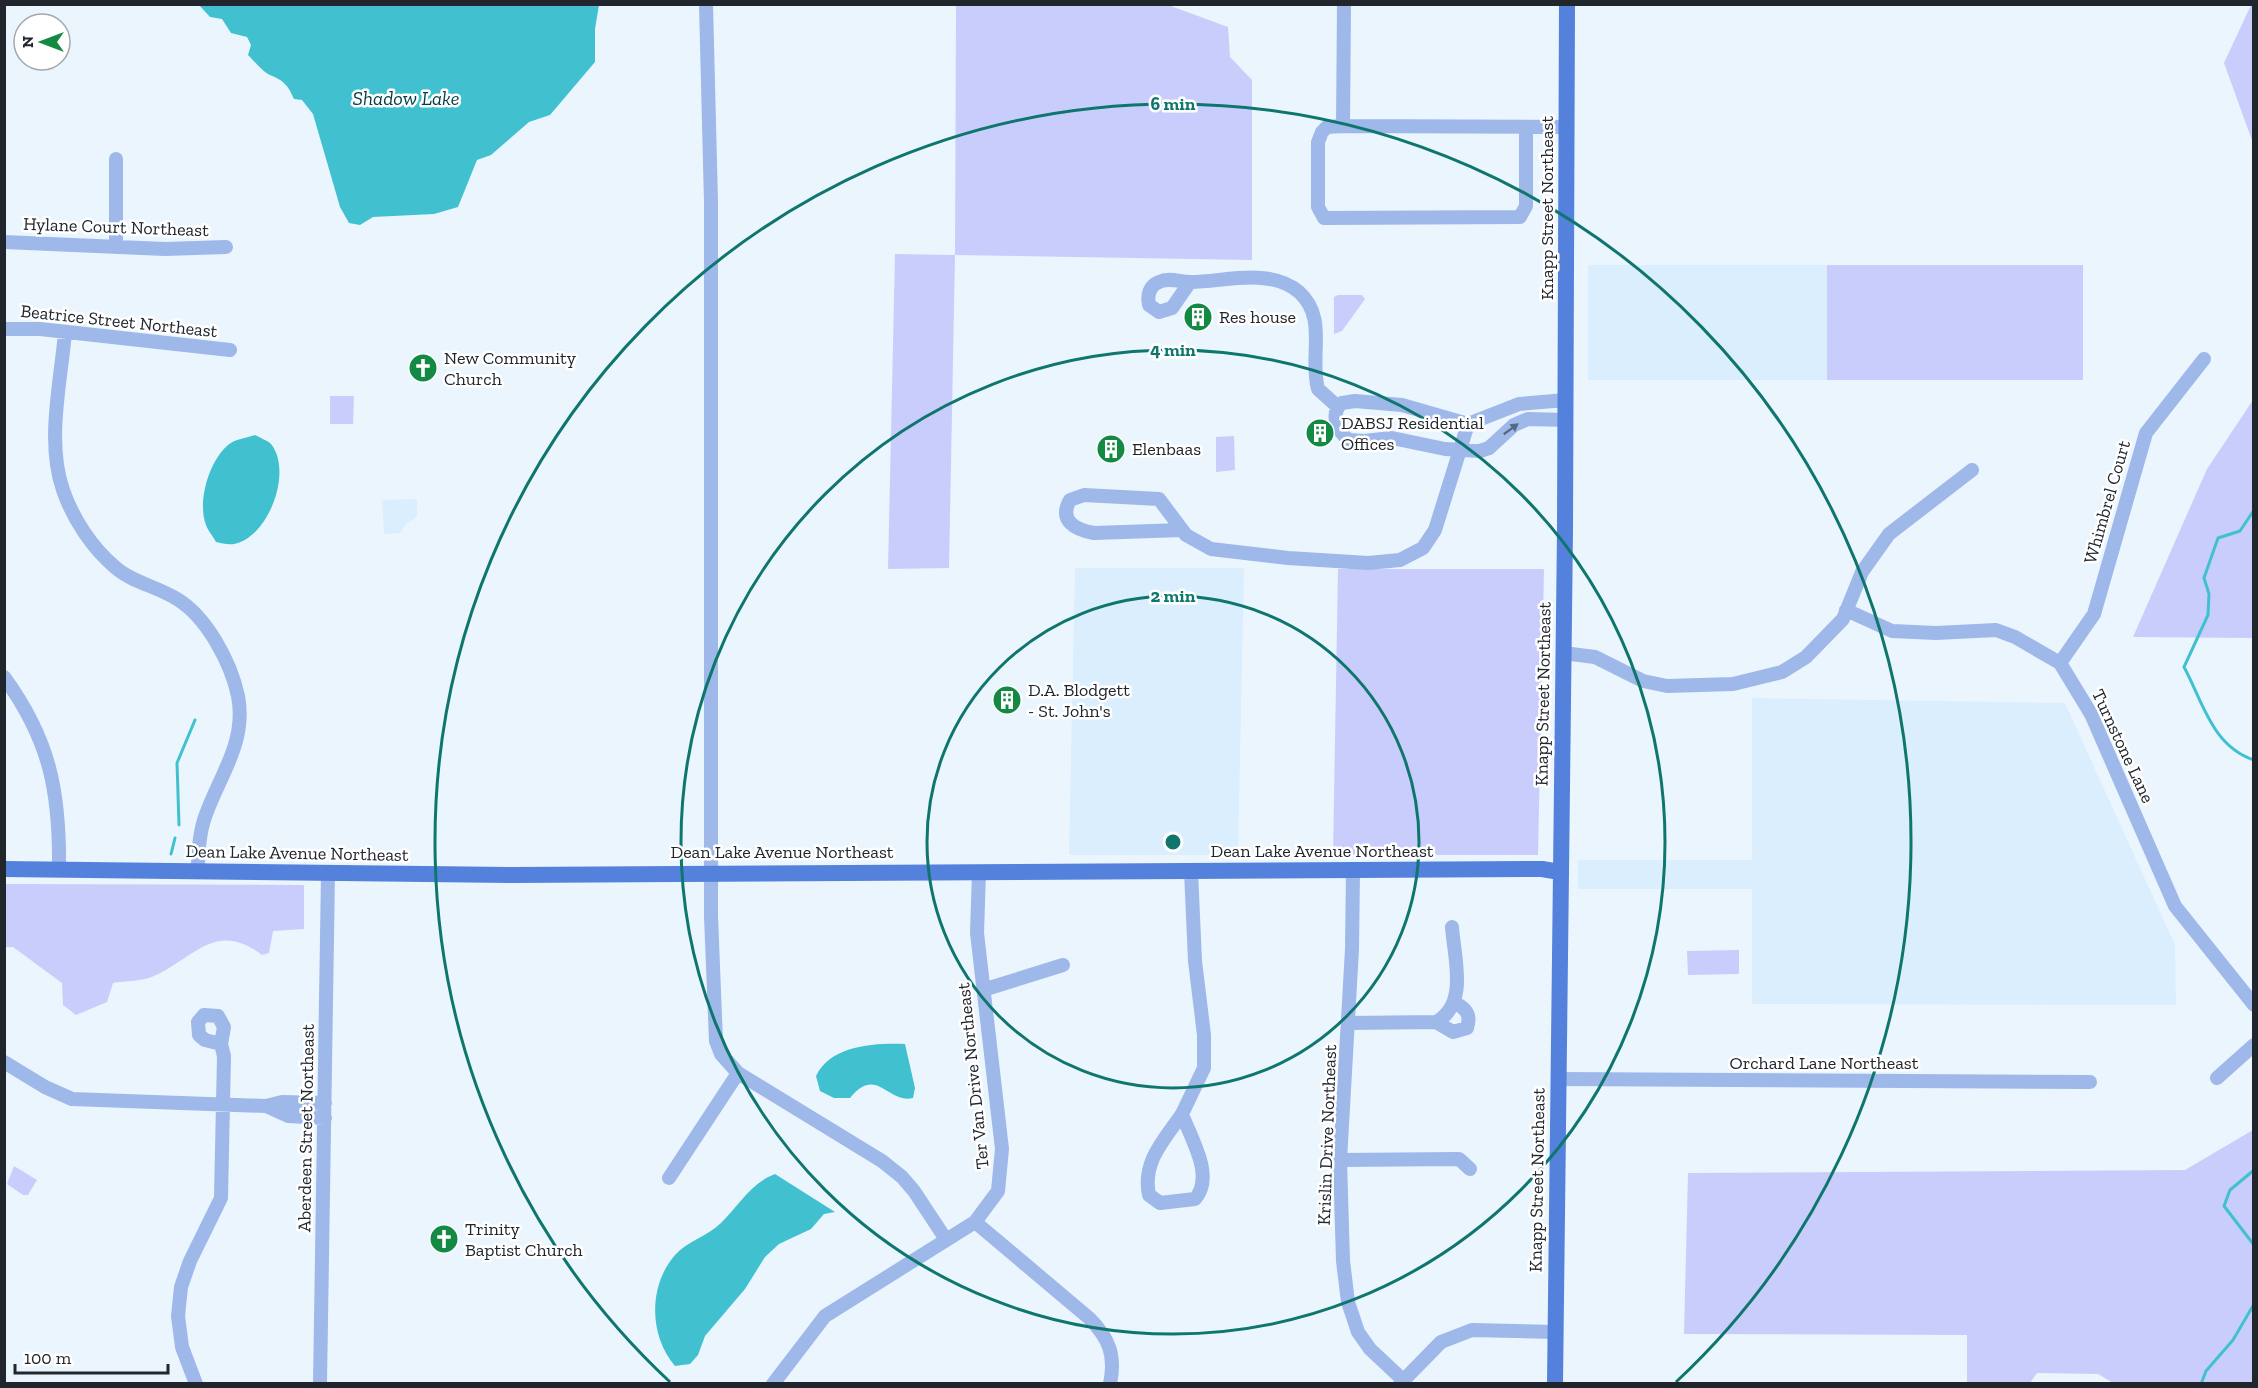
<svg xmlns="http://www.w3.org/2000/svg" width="2258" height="1388" font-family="'Zilla Slab',serif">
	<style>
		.built { fill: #dbeefe }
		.green { fill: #c9cdfc }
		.water { fill: #41c1d0 }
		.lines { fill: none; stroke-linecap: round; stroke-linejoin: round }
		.stream { stroke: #41c1d0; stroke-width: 3 }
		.minor { stroke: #9db8e9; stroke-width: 14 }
		.major { stroke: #5481db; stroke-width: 16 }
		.oneway { fill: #586881 }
		.ring { fill: none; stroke: #0f766e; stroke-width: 3 }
		.labels { text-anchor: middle; stroke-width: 5; stroke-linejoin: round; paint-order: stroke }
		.street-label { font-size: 18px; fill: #20262c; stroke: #fff }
		.poi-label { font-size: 18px; fill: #20262c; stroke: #fff; text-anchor: start }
		.water-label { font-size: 20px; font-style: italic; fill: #023f45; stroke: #fff }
		.centre { fill: #0f766e; stroke: #fff; stroke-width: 3 }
		.ring-label { font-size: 18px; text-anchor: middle; font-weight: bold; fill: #0f766e; stroke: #fff; stroke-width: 5; stroke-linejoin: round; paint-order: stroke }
	</style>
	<rect width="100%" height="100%" fill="#ebf5fe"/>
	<path class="built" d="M 1588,265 L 1827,265 L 1827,380 L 1588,380 Z
		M 417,499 L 417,517 L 406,524 L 400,533 L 384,534 L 382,500 Z
		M 1075,568 L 1244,568 L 1238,855 L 1069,855 Z
		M 1752,698 L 2065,703 L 2175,945 L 2176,1005 L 1752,1004 L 1752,889 L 1578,889 L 1578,860 L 1752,860 Z"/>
	<path class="green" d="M 956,5 L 1168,5 L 1228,27 L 1230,57 L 1252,80 L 1252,260 L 955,255 L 949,568 L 888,569 L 895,254 L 955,255 Z
		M 2251,5 L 2254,5 L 2253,143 L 2224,63 Z
		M 1827,265 L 2083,265 L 2083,380 L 1827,380 Z
		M 1338,295 L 1362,295 L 1365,299 L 1342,331 L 1334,334 L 1334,297 Z
		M 330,396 L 354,396 L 353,424 L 330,424 Z
		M 2253,400 L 2253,638 L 2133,637 L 2207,469 Z
		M 1234,436 L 1235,470 L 1216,472 L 1216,437 Z
		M 1338,569 L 1544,569 L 1538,855 L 1333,855 Z
		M 5,884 L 304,885 L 304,929 L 273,931 L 269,953 L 262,955 C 215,920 196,957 154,976 C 143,981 125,981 113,983 L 107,1002 L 76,1015 L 63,1005 L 62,983 L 13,947 L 5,947 Z
		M 1739,950 L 1739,974 L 1688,975 L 1687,951 Z
		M 2253,1130 L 2253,1383 L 2115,1384 L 2098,1374 L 2037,1373 L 2030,1383 L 1967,1383 L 1967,1335 L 1684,1334 L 1688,1173 L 2185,1170 Z
		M 14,1166 L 37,1180 L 28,1195 L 23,1195 L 7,1184 Z"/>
	<path class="water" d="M 199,5 L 599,5 L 595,29 L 595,62 L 550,115 L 529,122 L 491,155 L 477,160 L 458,207 L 434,214 L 373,217 L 360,225 L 349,223 L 340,207 L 313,114 L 302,100 L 294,99 C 288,85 283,80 270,75 C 263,72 254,61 248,55 L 251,45 L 247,37 L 231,33 L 222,19 L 210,17 Z
		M 255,435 C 260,438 267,440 271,444 C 293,471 269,537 234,544 C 228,545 221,543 216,542 C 213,536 208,531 206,525 C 197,502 209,461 228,445 C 235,439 246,438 255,435 Z
		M 905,1044 L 915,1088 L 913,1098 C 887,1104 877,1065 850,1098 L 834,1098 L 820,1091 L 816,1076 C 831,1045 874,1043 905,1044 Z
		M 775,1174 L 835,1212 L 824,1214 L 811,1229 L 779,1244 L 765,1257 L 745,1289 L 705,1336 L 698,1355 L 690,1364 L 675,1366 C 649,1336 648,1286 675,1255 C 687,1241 708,1236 721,1223 C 739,1205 751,1183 775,1174 Z"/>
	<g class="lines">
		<path class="stream" d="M 2254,510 L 2240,531 L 2218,538 L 2204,578 L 2209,594 L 2208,615 L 2184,667 C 2203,702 2212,746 2254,760
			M 179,825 L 177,763 L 195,720
			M 171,854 L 175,838
			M 2254,1170 L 2230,1190 L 2224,1206 L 2254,1245
			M 2201,1384 L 2206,1371 L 2233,1340 L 2254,1304"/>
		<path class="minor" d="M 706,4 L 711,203 L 711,916 L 716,1041 L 721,1054 L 738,1073 L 882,1161 L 902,1177 L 914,1191 L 945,1238
			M 1344,4 L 1343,126 L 1327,127 L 1322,132 L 1318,142 L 1318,207 L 1324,218 L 1520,217 L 1526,206 L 1526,127
			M 1343,126 L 1567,127
			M 116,159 L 116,247
			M 4,242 L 165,249 L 226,247
			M 1190,282 L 1172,308 L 1159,312 L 1149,305 C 1147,295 1149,286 1159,282 C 1169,277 1180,282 1191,282 C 1224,282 1270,267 1299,292 C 1328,318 1309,356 1318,389 L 1338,407
			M 4,329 L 40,329 L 230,350
			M 65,332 C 61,382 46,441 63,490 C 73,519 92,548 116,568 C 132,582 158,587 177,599 C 207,617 231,663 238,696 C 247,743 219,776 205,817 C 199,834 198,853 198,871
			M 1566,400 L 1519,404 L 1468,424 L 1402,405 L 1355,401 L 1342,403 C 1329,414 1338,432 1349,440 L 1364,441 L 1392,438 L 1445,449 L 1480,451 L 1489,448 L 1514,425 L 1528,419 L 1566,420
			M 1182,530 L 1094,533 C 1076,530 1058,521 1070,500 L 1084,495 L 1159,499 L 1186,535 L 1211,549 L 1288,558 L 1368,563 L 1400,560 L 1423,548 L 1435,530 L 1468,424
			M 1846,610 L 1892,631 L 1936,633 L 1996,630 L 2015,637 L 2060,663 L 2091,714 L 2175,906 L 2254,1005
			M 1563,653 L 1595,657 L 1643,681 L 1667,686 L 1733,684 L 1782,672 L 1806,657 L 1843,619 L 1862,572 L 1889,534 L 1972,470
			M 2060,663 L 2094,614 L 2146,433 L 2204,359
			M 4,677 C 50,740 60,792 59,869
			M 1353,870 L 1352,949 L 1340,1160 L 1343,1261 L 1348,1302 L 1358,1332 L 1370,1349 L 1403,1380
			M 983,990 L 1063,965
			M 1436,1022 L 1453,1032 L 1467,1028 C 1471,1015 1467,1009 1455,1003
			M 1348,1023 L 1436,1022 C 1469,1004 1454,958 1452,927
			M 4,1062 L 45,1087 L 72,1099 L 266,1106 L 282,1102 L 325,1103
			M 2217,1078 L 2254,1045
			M 1558,1079 L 2090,1082
			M 266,1106 L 288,1116 L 325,1118
			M 1182,1114 L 1204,1068 L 1204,1035 L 1195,961 L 1191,871
			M 1182,1114 C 1191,1139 1215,1176 1195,1199 L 1160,1203 L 1149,1195 C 1142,1162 1164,1140 1182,1114 Z
			M 1340,1160 L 1459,1159 L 1470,1169
			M 669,1178 L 738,1073
			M 975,1222 L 1089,1318 C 1109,1338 1116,1355 1110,1384
			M 196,1384 L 182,1347 L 178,1316 L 181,1287 L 190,1261 L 221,1198 L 224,1056 L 221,1044 L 224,1027 L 218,1016 L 204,1015 L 198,1022 L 199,1035 L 205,1040 L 221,1044
			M 320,1384 L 328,873
			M 773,1384 L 825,1316 L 975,1222 L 998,1191 L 1002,1149 L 977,933 L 979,872
			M 1400,1384 L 1441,1342 L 1472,1330 L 1555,1332"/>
		<path class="major" d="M 4,869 L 510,875 L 1542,869 L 1560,872
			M 1555,1384 L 1565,530 L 1567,4"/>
	</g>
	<defs><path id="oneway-solid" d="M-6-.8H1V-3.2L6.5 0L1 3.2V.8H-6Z" transform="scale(1.5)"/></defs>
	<use class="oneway" href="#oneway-solid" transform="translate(1511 429) rotate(-36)"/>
	<g class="ring">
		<circle cx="1173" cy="842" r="246"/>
		<circle cx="1173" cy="842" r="492"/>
		<path d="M670 1382A738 738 0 1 1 1676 1382"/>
	</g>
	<defs>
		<g id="building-disc" transform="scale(1.5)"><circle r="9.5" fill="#148943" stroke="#fff"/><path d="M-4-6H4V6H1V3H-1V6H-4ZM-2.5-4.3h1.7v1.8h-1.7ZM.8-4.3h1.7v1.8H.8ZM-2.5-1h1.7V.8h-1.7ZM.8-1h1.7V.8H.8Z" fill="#fff"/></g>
		<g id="church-disc" transform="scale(1.5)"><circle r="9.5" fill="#148943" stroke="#fff"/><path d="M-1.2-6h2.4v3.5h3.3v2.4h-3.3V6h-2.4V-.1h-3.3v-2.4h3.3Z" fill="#fff"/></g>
	</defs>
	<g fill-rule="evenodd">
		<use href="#building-disc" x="1198" y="317"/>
		<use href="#church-disc" x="423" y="368"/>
		<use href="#building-disc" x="1320" y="433"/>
		<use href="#building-disc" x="1111" y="449"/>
		<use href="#building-disc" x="1007" y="700"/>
		<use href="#church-disc" x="444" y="1239"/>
	</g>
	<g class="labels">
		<g class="street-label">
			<text transform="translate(1547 208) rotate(-90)" y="6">Knapp Street Northeast</text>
			<text transform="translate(116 227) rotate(2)" y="6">Hylane Court Northeast</text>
			<text transform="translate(119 321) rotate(6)" y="6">Beatrice Street Northeast</text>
			<text transform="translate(2107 502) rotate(-74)" y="6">Whimbrel Court</text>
			<text transform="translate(1543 694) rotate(-89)" y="6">Knapp Street Northeast</text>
			<text transform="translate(2123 746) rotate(65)" y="6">Turnstone Lane</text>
			<text x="1322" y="857">Dean Lake Avenue Northeast</text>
			<text x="782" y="858">Dean Lake Avenue Northeast</text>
			<text transform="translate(297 853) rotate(1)" y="6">Dean Lake Avenue Northeast</text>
			<text x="1824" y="1069">Orchard Lane Northeast</text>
			<text transform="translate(973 1076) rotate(-96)" y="6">Ter Van Drive Northeast</text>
			<text transform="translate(306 1128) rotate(-89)" y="6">Aberdeen Street Northeast</text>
			<text transform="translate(1327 1135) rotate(-88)" y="6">Krislin Drive Northeast</text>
			<text transform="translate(1537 1180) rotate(-89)" y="6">Knapp Street Northeast</text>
		</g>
		<g class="poi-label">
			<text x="1219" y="323">Res house</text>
			<text x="444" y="364">New Community<tspan x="444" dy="21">Church</tspan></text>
			<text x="1341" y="429">DABSJ Residential<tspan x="1341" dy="21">Offices</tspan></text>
			<text x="1132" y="455">Elenbaas</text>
			<text x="1028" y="696">D.A. Blodgett<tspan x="1028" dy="21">- St. John's</tspan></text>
			<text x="465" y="1235">Trinity<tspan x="465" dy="21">Baptist Church</tspan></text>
		</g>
		<g class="water-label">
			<text x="406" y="105">Shadow Lake</text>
		</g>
	</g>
	<circle cx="1173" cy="842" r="9" class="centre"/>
	<g class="ring-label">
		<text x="1173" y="110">6 min</text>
		<text x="1173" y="356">4 min</text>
		<text x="1173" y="602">2 min</text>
	</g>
	<rect width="2258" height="1388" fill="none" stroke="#20262c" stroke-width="12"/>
	<g transform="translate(42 42) rotate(270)"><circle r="28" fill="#ffffff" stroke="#a6a8ab" stroke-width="1.5"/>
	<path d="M0-4.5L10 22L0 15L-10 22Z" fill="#148943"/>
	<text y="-9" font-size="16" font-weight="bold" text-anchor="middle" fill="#20262c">N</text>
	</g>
	<path d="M15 1364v9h153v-9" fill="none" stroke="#20262c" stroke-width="3"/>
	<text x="24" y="1364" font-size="18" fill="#20262c" stroke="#ffffff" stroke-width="4.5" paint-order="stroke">100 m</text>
</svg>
